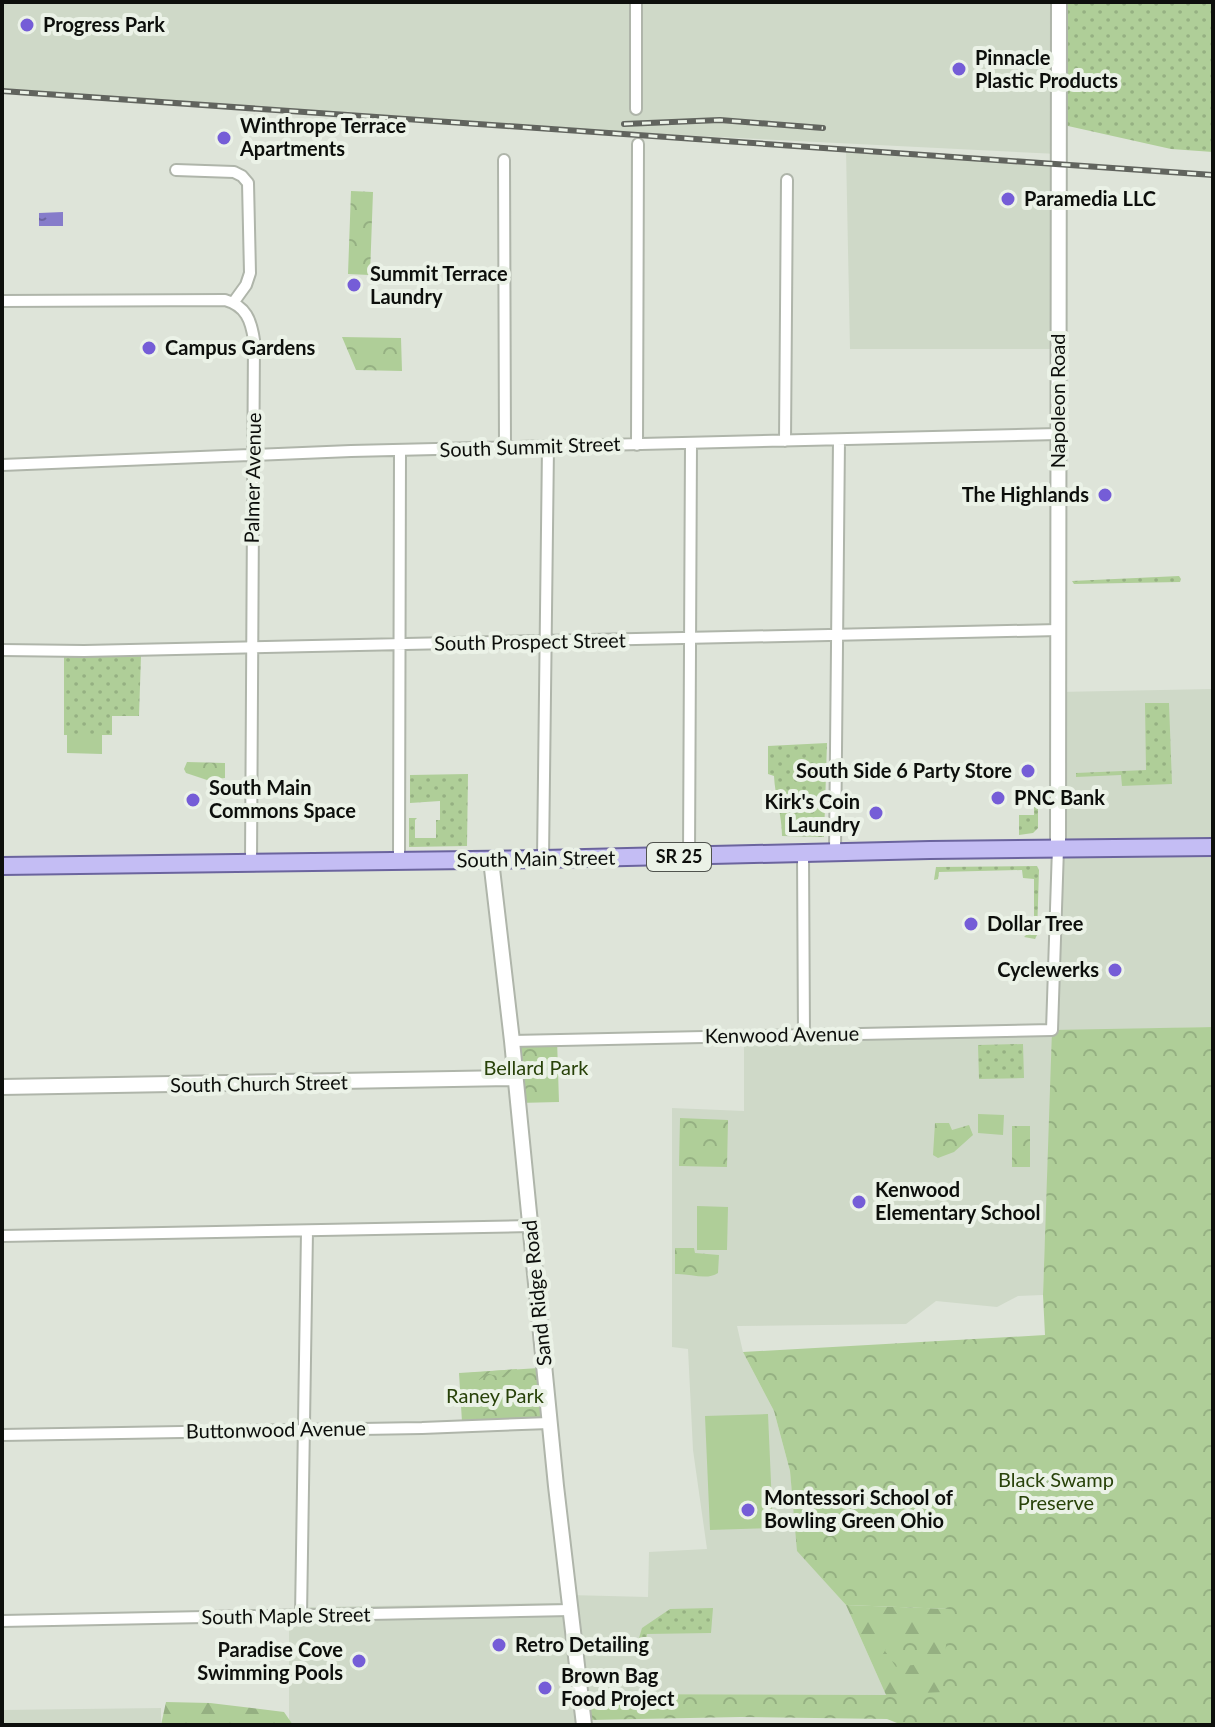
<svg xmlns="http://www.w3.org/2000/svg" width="1215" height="1727" font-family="Lato,sans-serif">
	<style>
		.built { fill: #cfd9c8 }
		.grass { fill: url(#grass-dots) }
		.forest { fill: url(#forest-firs) }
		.park { fill: url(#park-crowns) }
		.garden { fill: url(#garden-furrows) }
		.pitch { fill: #afce98 }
		.water { fill: url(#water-ripples) }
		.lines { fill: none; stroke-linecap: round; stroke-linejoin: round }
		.street-casing { stroke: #afb5aa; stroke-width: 14 }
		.secondary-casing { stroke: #afb5aa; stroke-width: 18 }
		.primary-casing { stroke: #6b649e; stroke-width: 20 }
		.street { stroke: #fff; stroke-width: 10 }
		.secondary { stroke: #fff; stroke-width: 14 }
		.primary { stroke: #c4bdf4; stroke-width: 16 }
		.rail-casing { stroke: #61645e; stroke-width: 6 }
		.rail { stroke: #ebf2e7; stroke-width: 3; stroke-dasharray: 9; stroke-linecap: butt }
		.poi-dot { fill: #755dd7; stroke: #ebf2e7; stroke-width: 3 }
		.labels { text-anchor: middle; stroke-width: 8; stroke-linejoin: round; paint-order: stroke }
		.shield { fill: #ebf2e7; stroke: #50534e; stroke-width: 2 }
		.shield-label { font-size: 18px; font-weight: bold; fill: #0d0f0c }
		.poi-label { font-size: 20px; font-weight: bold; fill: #0d0f0c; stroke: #ebf2e7; text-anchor: start }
		.street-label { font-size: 20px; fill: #0d0f0c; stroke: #ebf2e7 }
		.park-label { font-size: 20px; fill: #284209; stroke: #ebf2e7 }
	</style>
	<defs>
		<pattern id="grass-dots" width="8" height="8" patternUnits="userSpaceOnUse" patternTransform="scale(2)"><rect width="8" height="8" fill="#afce98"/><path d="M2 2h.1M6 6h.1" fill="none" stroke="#95b082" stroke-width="1.8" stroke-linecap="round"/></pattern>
		<pattern id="forest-firs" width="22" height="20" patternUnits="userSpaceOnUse" patternTransform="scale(2)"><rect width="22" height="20" fill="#afce98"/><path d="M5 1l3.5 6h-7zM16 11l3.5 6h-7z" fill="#95b082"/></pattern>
		<pattern id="park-crowns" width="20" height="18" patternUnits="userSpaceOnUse" patternTransform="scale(2)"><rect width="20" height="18" fill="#afce98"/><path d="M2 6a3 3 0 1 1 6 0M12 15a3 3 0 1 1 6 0" fill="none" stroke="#95b082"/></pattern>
		<pattern id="garden-furrows" width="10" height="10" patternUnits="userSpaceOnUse" patternTransform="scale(2)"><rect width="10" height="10" fill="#afce98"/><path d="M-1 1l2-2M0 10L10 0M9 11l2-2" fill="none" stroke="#95b082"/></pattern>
		<pattern id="water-ripples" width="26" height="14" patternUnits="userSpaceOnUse" patternTransform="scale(2)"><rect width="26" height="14" fill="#867cca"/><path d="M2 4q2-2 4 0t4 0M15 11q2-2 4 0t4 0" fill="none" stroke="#6c64a2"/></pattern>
	</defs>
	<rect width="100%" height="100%" fill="#dee4d9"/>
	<path class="built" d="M 2,2 L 1059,2 L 1058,154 L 496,126 L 2,91 Z
		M 846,150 L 1058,166 L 1058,349 L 850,349 Z
		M 1213,689 L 1213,1027 L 1053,1031 L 1043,1295 L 1018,1296 L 997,1307 L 936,1301 L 906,1324 L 737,1326 L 743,1352 L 774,1411 L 790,1471 L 798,1551 L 846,1605 L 886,1695 L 581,1694 L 584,1725 L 289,1725 L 289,1611 L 311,1607 L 558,1603 L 570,1610 L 569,1595 L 648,1597 L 649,1552 L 707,1549 L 693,1450 L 688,1349 L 672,1347 L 672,1108 L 744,1111 L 744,1036 L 1052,1030 L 1058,692 Z
		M 161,1708 L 161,1725 L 2,1725 L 2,1710 Z"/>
	<path class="grass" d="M 1059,2 L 1213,2 L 1213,152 L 1171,149 L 1059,124 Z
		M 1179,576 L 1181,579 L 1180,582 L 1074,584 L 1072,581 Z
		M 141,656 L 139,716 L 112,716 L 112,735 L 64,735 L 64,657 Z
		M 1145,703 L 1169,703 L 1172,784 L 1122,786 L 1121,775 L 1076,777 L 1076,773 L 1146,770 Z
		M 827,743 L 824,837 L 782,836 C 782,815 775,797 774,776 L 768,774 L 768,746 Z
		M 468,774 L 467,846 L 409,847 L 409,818 L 417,818 L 415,820 L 415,838 L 436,838 L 436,820 L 440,820 L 440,801 L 410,803 L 410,775 Z
		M 1034,807 L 1038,807 L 1038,828 L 1033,833 L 1019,835 L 1019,815 L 1034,815 Z
		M 1037,866 L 1039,870 L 1037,935 L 1035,939 L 1024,937 L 1027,934 L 1034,933 L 1034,879 L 1023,878 L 1022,870 L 939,872 L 938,879 L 934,880 L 936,867 Z
		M 1023,1044 L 1024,1078 L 979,1079 L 978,1045 Z
		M 713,1608 L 711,1633 L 647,1634 L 646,1643 L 639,1638 L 642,1628 L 670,1609 Z"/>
	<path class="forest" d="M 846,1605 L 1060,1613 L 1079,1725 L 890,1704 Z
		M 166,1702 L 210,1703 L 284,1712 L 293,1725 L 161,1725 Z"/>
	<path class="park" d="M 351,191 L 373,192 L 370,275 L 348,274 Z
		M 342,337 L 401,338 L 402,371 L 356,370 Z
		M 187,762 L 225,763 L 225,778 L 207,780 L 186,773 L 184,769 Z
		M 1213,1027 L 1213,1725 L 902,1725 L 887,1719 L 740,1717 L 589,1720 L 584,1694 L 886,1695 L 942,1692 L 949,1609 L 846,1605 L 797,1551 L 790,1471 L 774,1411 L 743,1352 L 1045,1335 L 1043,1295 L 1052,1030 Z
		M 557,1039 L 559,1102 L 518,1103 L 512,1041 Z
		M 680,1118 L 728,1120 L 727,1167 L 679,1166 Z
		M 935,1123 L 949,1123 L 952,1130 L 969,1125 L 973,1135 L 954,1152 L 938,1158 L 933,1155 Z
		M 1012,1126 L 1030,1126 L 1030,1167 L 1012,1167 Z
		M 675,1248 L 694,1248 L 695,1253 L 719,1255 L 718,1273 C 706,1281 690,1273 675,1274 Z
		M 539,1368 L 542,1416 L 537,1419 L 462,1422 L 459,1373 Z
		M 889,1634 L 913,1635 L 920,1643 L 921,1664 L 896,1667 L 885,1651 Z"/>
	<path class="garden" d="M 517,1369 L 516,1375 L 507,1378 L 488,1374 L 479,1380 L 471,1377 L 469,1373 Z"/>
	<path class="pitch" d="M 67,735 L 102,735 L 102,754 L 67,753 Z
		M 978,1114 L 1004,1115 L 1003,1135 L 978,1133 Z
		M 697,1206 L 728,1207 L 727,1250 L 697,1250 Z
		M 768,1414 L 773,1528 L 710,1530 L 705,1416 Z"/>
	<path class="water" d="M 63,212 L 63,226 L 39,226 L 39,213 Z"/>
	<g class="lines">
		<g class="street-casing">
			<path id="street" d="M 636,2 L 636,109
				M 504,160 L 505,448
				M 176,170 L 234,172 L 242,176 L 248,183 L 250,273 L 246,285 L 233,303
				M 2,301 L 225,300 C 246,306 251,320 254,340 L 251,862
				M 785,441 L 787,180
				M 637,445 L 638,144
				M 2,465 L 351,451 L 1058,434
				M 2,650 L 84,651 L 1058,630
				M 835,853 L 839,440
				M 803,854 L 804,1035
				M 689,857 L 691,444
				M 543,859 L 548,447
				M 399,860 L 400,450
				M 512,1041 L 1052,1030 L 1058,848
				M 2,1236 L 530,1226
				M 2,1435 L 422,1428 L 549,1423
				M 301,1616 L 307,1231
				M 2,1621 L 571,1610"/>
		</g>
		<g class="secondary-casing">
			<path id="secondary" d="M 1058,848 L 1059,2
				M 491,860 L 512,1041 L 556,1486 L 584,1725
				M 2,1087 L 516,1078"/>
		</g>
		<g class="primary-casing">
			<path id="primary" d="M 2,866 L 543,859 L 930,850 L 1213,847"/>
		</g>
		<use href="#street" class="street"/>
		<use href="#secondary" class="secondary"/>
		<use href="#primary" class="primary"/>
		<g class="rail-casing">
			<path id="rail" d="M 2,91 L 1213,175
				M 624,124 L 720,120 L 823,128"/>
		</g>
		<use href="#rail" class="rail"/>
	</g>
	<g class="poi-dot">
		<circle cx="27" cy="25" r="8"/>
		<circle cx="959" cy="69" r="8"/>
		<circle cx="224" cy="138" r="8"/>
		<circle cx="1008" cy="199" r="8"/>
		<circle cx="354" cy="285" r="8"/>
		<circle cx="149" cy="348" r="8"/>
		<circle cx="1105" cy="495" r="8"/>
		<circle cx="1028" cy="771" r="8"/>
		<circle cx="998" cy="798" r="8"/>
		<circle cx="193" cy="800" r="8"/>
		<circle cx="876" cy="813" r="8"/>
		<circle cx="971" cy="924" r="8"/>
		<circle cx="1115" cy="970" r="8"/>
		<circle cx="859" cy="1202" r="8"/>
		<circle cx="748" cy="1510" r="8"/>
		<circle cx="499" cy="1645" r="8"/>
		<circle cx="359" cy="1661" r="8"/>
		<circle cx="545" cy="1688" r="8"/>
	</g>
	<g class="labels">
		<rect class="shield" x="647" y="843" width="64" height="28" rx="6"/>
		<g class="shield-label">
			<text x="679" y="863">SR 25</text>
		</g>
		<g class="poi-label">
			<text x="43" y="32">Progress Park</text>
			<text x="975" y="65">Pinnacle<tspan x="975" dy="23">Plastic Products</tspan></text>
			<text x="240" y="133">Winthrope Terrace<tspan x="240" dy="23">Apartments</tspan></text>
			<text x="1024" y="206">Paramedia LLC</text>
			<text x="370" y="281">Summit Terrace<tspan x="370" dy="23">Laundry</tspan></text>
			<text x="165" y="355">Campus Gardens</text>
			<text x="1089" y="502" text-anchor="end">The Highlands</text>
			<text x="1012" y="778" text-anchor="end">South Side 6 Party Store</text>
			<text x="209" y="795">South Main<tspan x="209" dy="23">Commons Space</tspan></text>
			<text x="1014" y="805">PNC Bank</text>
			<text x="860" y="809" text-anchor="end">Kirk's Coin<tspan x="860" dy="23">Laundry</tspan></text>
			<text x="987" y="931">Dollar Tree</text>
			<text x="1099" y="977" text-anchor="end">Cyclewerks</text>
			<text x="875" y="1197">Kenwood<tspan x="875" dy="23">Elementary School</tspan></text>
			<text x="764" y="1505">Montessori School of<tspan x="764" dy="23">Bowling Green Ohio</tspan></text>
			<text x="515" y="1652">Retro Detailing</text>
			<text x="343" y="1657" text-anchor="end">Paradise Cove<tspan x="343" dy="23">Swimming Pools</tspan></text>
			<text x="561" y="1683">Brown Bag<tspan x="561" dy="23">Food Project</tspan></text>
		</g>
		<g class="street-label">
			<text transform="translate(1058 401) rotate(-90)" y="7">Napoleon Road</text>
			<text transform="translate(530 447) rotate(-2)" y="7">South Summit Street</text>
			<text transform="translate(253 478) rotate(-89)" y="7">Palmer Avenue</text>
			<text transform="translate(530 642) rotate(-1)" y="7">South Prospect Street</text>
			<text transform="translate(536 859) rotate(-1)" y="7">South Main Street</text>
			<text transform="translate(782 1035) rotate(-1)" y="7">Kenwood Avenue</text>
			<text transform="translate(259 1084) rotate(-1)" y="7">South Church Street</text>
			<text transform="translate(537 1293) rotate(-96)" y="7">Sand Ridge Road</text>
			<text transform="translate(276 1430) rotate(-1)" y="7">Buttonwood Avenue</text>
			<text transform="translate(286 1616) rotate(-1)" y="7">South Maple Street</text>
		</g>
		<g class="park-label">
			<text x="536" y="1075">Bellard Park</text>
			<text x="495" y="1403">Raney Park</text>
			<text x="1056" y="1487">Black Swamp<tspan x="1056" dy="23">Preserve</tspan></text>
		</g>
	</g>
	<rect width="1215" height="1727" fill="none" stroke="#0d0f0c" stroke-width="8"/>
</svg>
